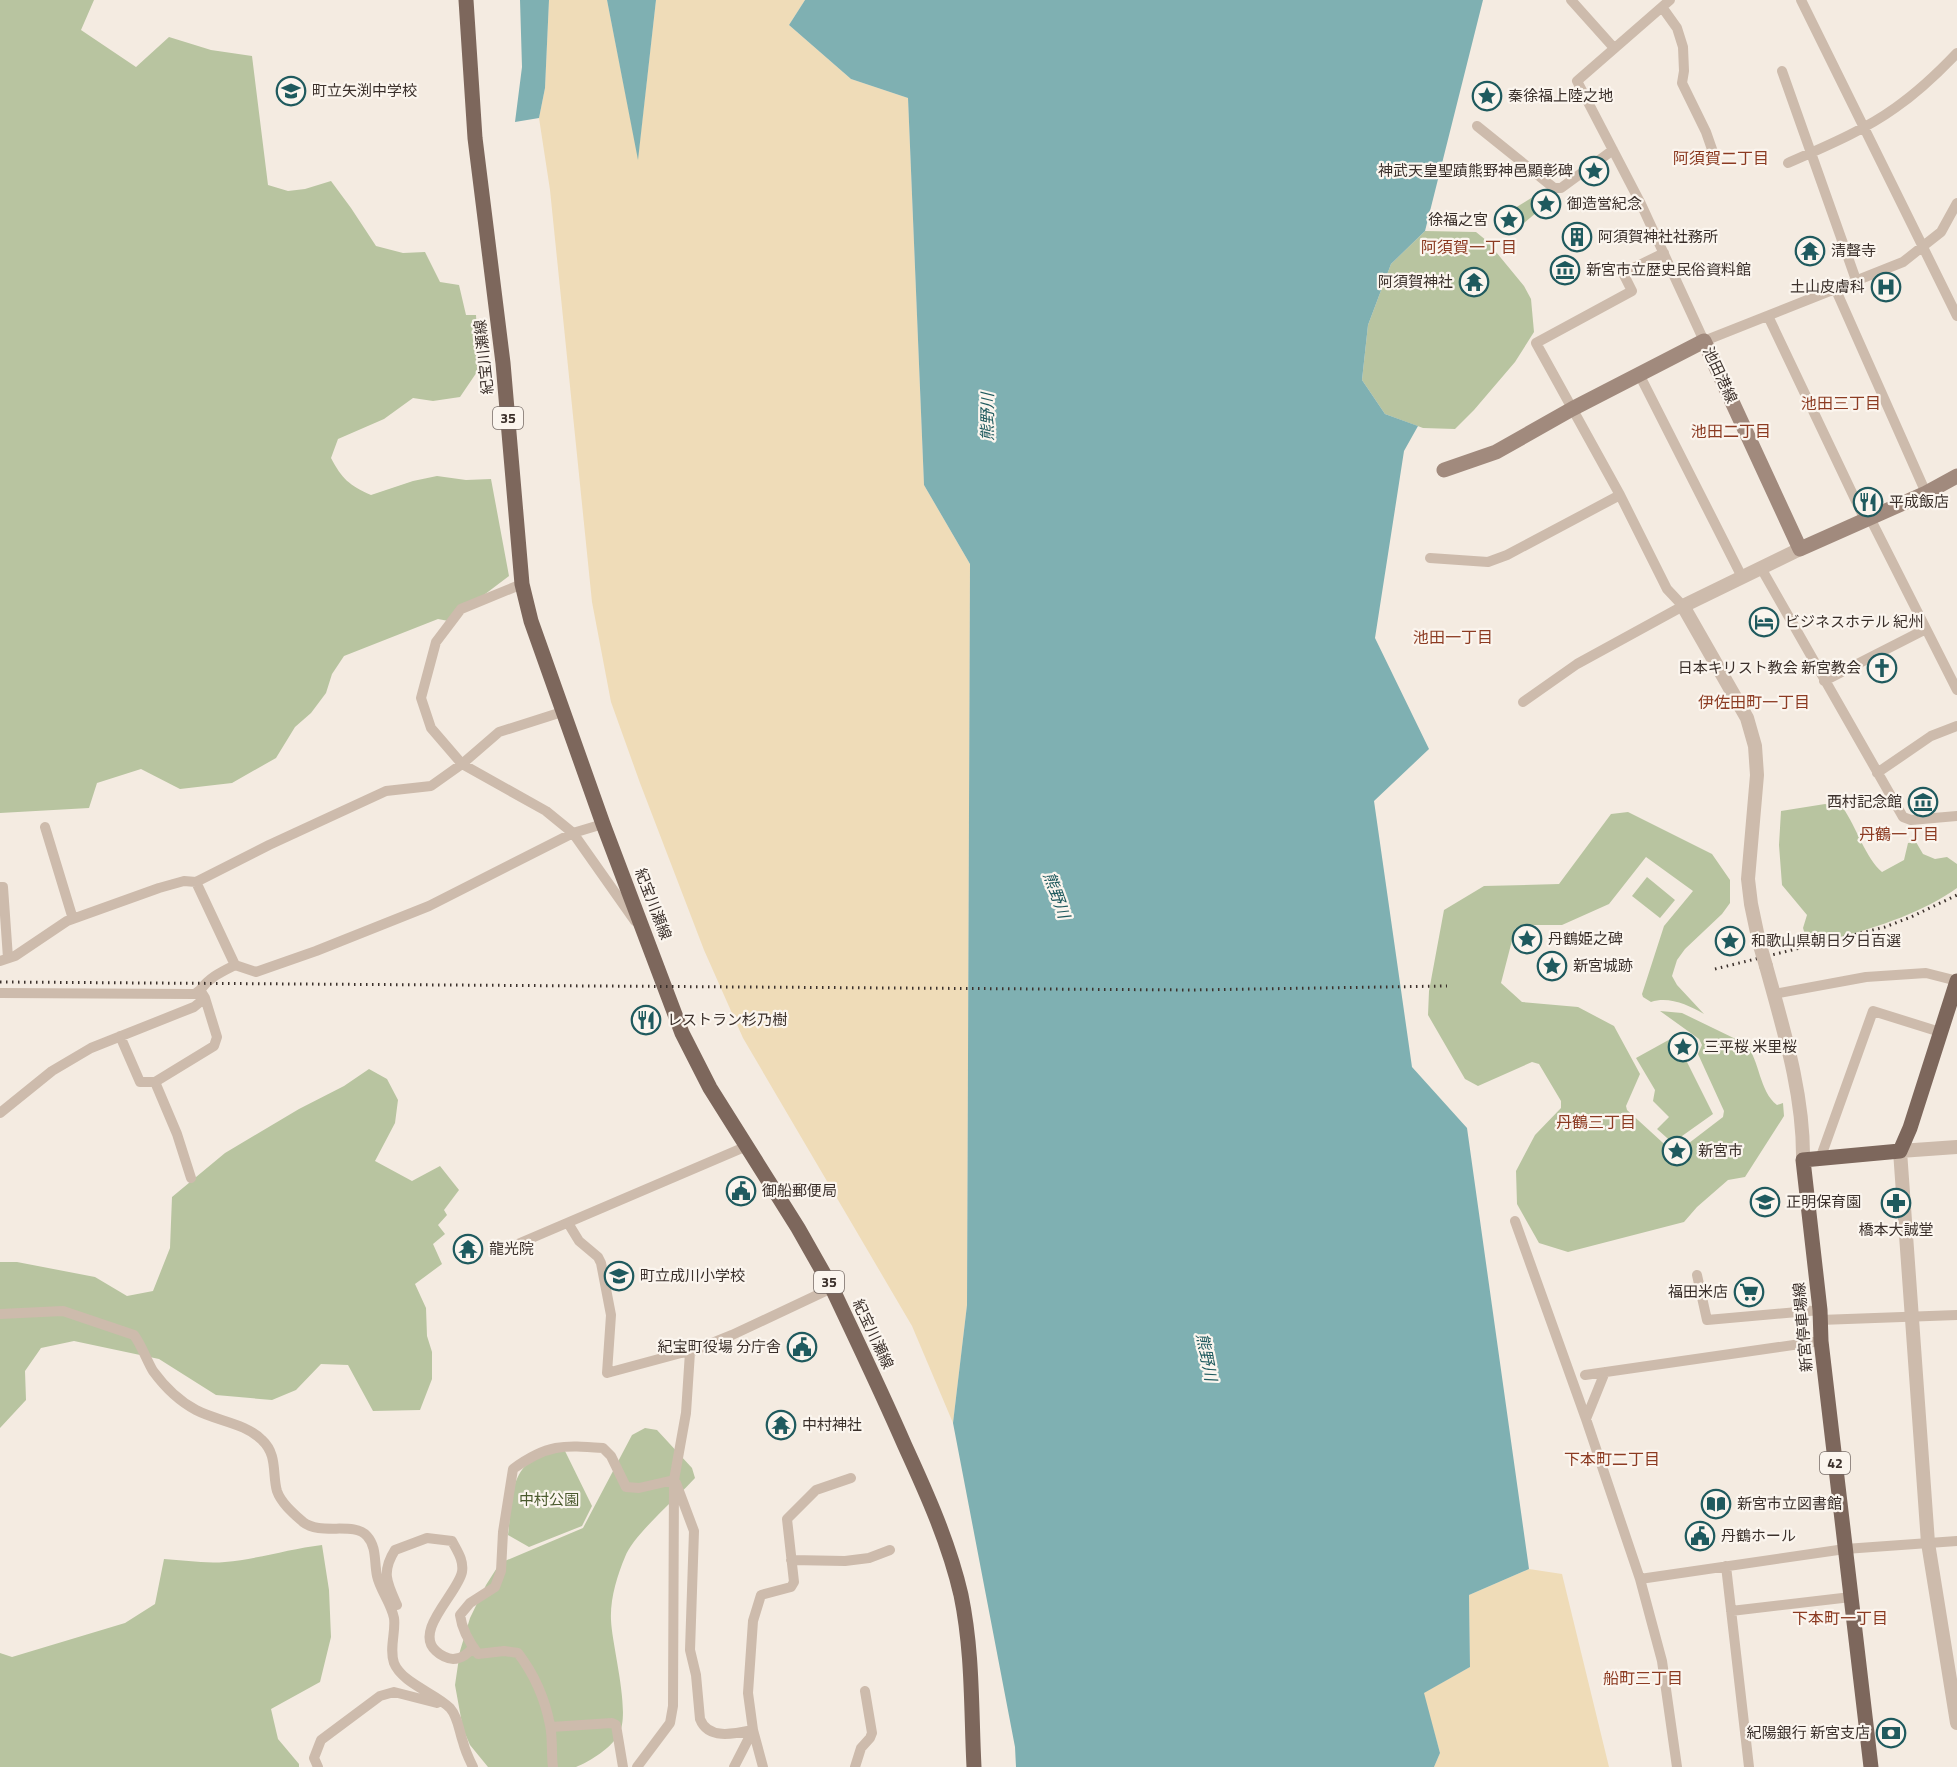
<svg xmlns="http://www.w3.org/2000/svg" width="1957" height="1767" font-family="'Titillium Web','Noto Sans JP',sans-serif">
	<style>
		.green { fill: #b8c4a0 }
		.sand { fill: #efdcb8 }
		.water { fill: #7fb0b2 }
		.lines { fill: none; stroke-linecap: round; stroke-linejoin: round }
		.minor { stroke: #cdbbac; stroke-width: 10 }
		.tertiary { stroke: #cdbbac; stroke-width: 14 }
		.secondary { stroke: #a18a7d; stroke-width: 15 }
		.primary { stroke: #7d675c; stroke-width: 15 }
		.rail { stroke: #3b302b; stroke-width: 3; stroke-dasharray: 1.5 4.5; stroke-linecap: butt }
		.tertiary-bridge { stroke: #cdbbac; stroke-width: 14 }
		.labels { text-anchor: middle; stroke-width: 4.5; stroke-linejoin: round; paint-order: stroke }
		.shield { fill: #fbf5ee; stroke: #756b66; stroke-width: 1.5 }
		.shield-label { font-size: 14px; font-weight: bold; fill: #3b302b }
		.poi-label { font-size: 15px; fill: #3b302b; stroke: #fbf5ee; text-anchor: start }
		.street-label { font-size: 15px; fill: #3b302b; stroke: #fbf5ee }
		.park-label { font-size: 15px; fill: #4a5a2e; stroke: #fbf5ee }
		.neighbourhood-label { font-size: 16px; fill: #8c3b22; stroke: #fbf5ee }
		.water-label { font-size: 16px; font-style: italic; fill: #1f5a5e; stroke: #fbf5ee }
	</style>
	<rect width="100%" height="100%" fill="#f4ebe1"/>
	<path class="green" d="M 0,0 L 94,0 L 81,30 L 136,67 L 169,37 L 211,50 L 252,56 L 268,185 L 288,191 L 305,189 L 331,181 L 351,208 L 376,246 L 403,253 L 425,252 L 440,282 L 459,285 L 466,315 L 476,315 L 479,369 L 460,397 L 433,401 L 413,398 L 384,419 L 338,439 L 331,458 C 342,479 349,485 371,495 L 413,481 L 437,476 L 466,480 L 491,479 L 509,576 L 468,607 L 454,622 L 438,619 L 344,656 L 332,674 L 326,693 L 311,713 L 295,727 L 276,758 L 232,783 L 180,789 L 141,769 L 97,783 L 89,808 L 0,813 Z
		M 1544,190 L 1556,193 L 1556,196 L 1524,223 L 1512,218 L 1499,225 L 1494,221 Z
		M 1425,231 L 1476,232 L 1487,241 L 1524,286 L 1531,299 L 1534,332 L 1515,362 L 1474,410 L 1455,429 L 1423,428 L 1385,414 L 1362,380 L 1368,325 L 1391,264 Z
		M 1825,804 L 1843,808 C 1856,826 1866,859 1882,872 L 1904,860 L 1908,843 L 1916,842 L 1923,854 L 1935,859 L 1947,857 L 1957,864 L 1957,888 C 1925,911 1879,927 1840,937 C 1830,940 1818,940 1807,941 L 1803,928 L 1807,915 L 1782,885 L 1779,845 L 1781,811 Z
		M 1628,812 L 1712,854 L 1730,880 L 1730,903 L 1722,914 L 1685,949 L 1677,960 L 1672,976 L 1677,985 L 1704,1014 C 1688,1005 1669,996 1651,1002 L 1643,997 L 1642,994 L 1664,926 L 1693,891 L 1646,857 L 1609,904 L 1562,925 L 1521,925 L 1515,929 L 1501,983 L 1522,1002 L 1578,1007 L 1614,1026 L 1640,1074 L 1626,1106 L 1627,1110 L 1674,1153 L 1676,1153 L 1723,1117 L 1724,1111 L 1698,1054 L 1702,1045 L 1699,1039 L 1660,1011 L 1682,1013 L 1746,1044 C 1760,1061 1759,1091 1777,1105 L 1783,1103 L 1784,1116 L 1745,1177 L 1728,1180 L 1697,1207 L 1684,1222 L 1568,1252 L 1539,1243 L 1517,1204 L 1516,1171 L 1535,1135 L 1561,1108 L 1561,1101 L 1539,1064 L 1532,1062 L 1478,1086 L 1465,1079 L 1428,1015 L 1429,991 L 1444,910 L 1484,886 L 1559,884 L 1611,814 Z
		M 1647,877 L 1675,900 L 1660,918 L 1632,896 Z
		M 1674,1037 L 1686,1046 L 1683,1054 L 1713,1114 L 1682,1136 L 1684,1140 L 1676,1146 L 1657,1129 L 1669,1117 L 1653,1101 L 1655,1090 L 1636,1058 Z
		M 369,1069 L 387,1079 L 398,1100 L 395,1123 L 375,1161 L 412,1181 L 440,1166 L 459,1190 L 444,1210 L 447,1215 L 438,1225 L 445,1234 L 433,1244 L 442,1264 L 415,1284 L 426,1308 L 427,1336 L 432,1352 L 432,1379 L 420,1410 L 373,1411 L 348,1365 L 321,1364 L 296,1390 L 272,1400 L 216,1395 L 159,1359 L 74,1341 L 41,1348 L 25,1371 L 26,1400 L 0,1428 L 0,1262 L 17,1262 L 95,1277 L 127,1296 L 153,1291 L 170,1248 L 172,1197 L 225,1153 L 299,1109 L 344,1086 Z
		M 645,1428 L 657,1430 L 692,1468 L 695,1478 C 677,1498 633,1535 625,1557 C 617,1576 610,1599 611,1620 C 612,1646 631,1713 619,1734 C 611,1748 591,1761 576,1767 L 488,1767 L 470,1745 L 463,1729 L 455,1685 L 460,1651 L 470,1618 L 486,1585 L 500,1563 L 583,1528 L 632,1435 Z
		M 560,1449 L 565,1451 L 592,1506 L 582,1526 L 529,1547 L 508,1535 C 511,1513 509,1477 529,1463 C 538,1457 550,1454 560,1449 Z
		M 322,1545 L 329,1590 L 331,1637 L 320,1682 L 271,1709 L 278,1739 L 299,1764 L 299,1767 L 0,1767 L 0,1653 L 12,1657 L 125,1623 L 155,1604 L 164,1559 C 184,1560 205,1564 225,1562 C 258,1559 289,1549 322,1545 Z"/>
	<path class="sand" d="M 549,0 L 607,0 L 638,157 L 656,0 L 805,0 L 789,25 L 851,79 L 908,98 L 924,485 L 970,564 L 967,1305 L 953,1423 L 912,1326 L 743,1038 L 704,950 L 640,783 L 611,702 L 592,602 L 550,190 L 539,118 L 545,88 Z
		M 1529,1569 L 1562,1574 L 1609,1767 L 1434,1767 L 1440,1753 L 1423,1693 L 1470,1667 L 1469,1595 Z"/>
	<path class="water" d="M 520,0 L 549,0 L 545,88 L 539,118 L 515,122 L 522,67 Z
		M 607,0 L 656,0 L 638,160 Z
		M 805,0 L 1483,0 L 1425,231 L 1391,264 L 1368,325 L 1362,380 L 1385,414 L 1418,426 L 1404,451 L 1375,638 L 1429,749 L 1374,801 L 1412,1067 L 1467,1128 L 1529,1569 L 1469,1595 L 1470,1667 L 1424,1693 L 1440,1753 L 1434,1767 L 1016,1767 L 1015,1747 L 953,1423 L 967,1305 L 970,564 L 924,485 L 908,98 L 851,79 L 789,25 Z"/>
	<g class="lines">
		<path class="minor" d="M 1571,0 L 1614,48
			M 1670,0 L 1577,81 L 1641,204 L 1704,341 L 1903,262 L 1941,232 L 1957,203
			M 1801,0 L 1957,316
			M 1662,7 L 1677,28 L 1683,47 L 1684,71 L 1682,83 L 1706,132 L 1714,155
			M 1782,71 L 1856,280
			M 1477,126 L 1554,188 L 1561,188 L 1613,150
			M 1788,163 C 1824,147 1863,131 1895,108 C 1918,92 1938,73 1957,53
			M 1835,288 L 1926,493
			M 1768,316 L 1865,520
			M 1639,374 L 1742,577
			M 1870,518 L 1957,690
			M 1430,558 L 1488,562 L 1507,555 L 1620,495
			M 1761,568 L 1903,817 L 1911,820 L 1957,816
			M 522,584 L 461,609 L 436,642 L 421,698 L 431,728 L 462,764 L 546,811 L 573,833 L 635,921
			M 1824,681 L 1926,629
			M 1523,702 L 1577,664 L 1683,606 L 1667,589 L 1620,495 L 1536,343 L 1632,291 L 1623,273 L 1664,253
			M 1877,773 L 1931,736 L 1957,726
			M 45,827 L 73,919
			M 196,882 L 235,965
			M 0,887 L 3,887 L 8,958
			M 0,961 L 15,956 L 67,921 L 159,888 L 184,881 L 196,882 L 269,845 L 386,791 L 431,786 L 462,764 L 499,732 L 562,712
			M 0,993 L 195,994 L 200,990
			M 1774,994 L 1866,977 L 1926,973 L 1957,981
			M 120,1036 L 140,1082 L 155,1082 L 214,1046 L 217,1037 L 205,998 L 200,990 C 210,977 221,972 235,965 L 256,972 L 316,951 L 429,906 L 573,833 L 603,824
			M 155,1082 L 177,1134 L 191,1178
			M 0,1113 L 52,1071 L 91,1048 L 194,1007 L 205,998
			M 1820,1159 L 1873,1011 L 1940,1032
			M 1515,1221 L 1586,1419 L 1640,1579 L 1662,1661 L 1677,1767
			M 568,1223 L 579,1241 L 598,1257 L 601,1263 L 611,1315 L 607,1373 L 681,1353 L 690,1352
			M 513,1246 L 747,1146
			M 1697,1275 L 1707,1320 L 1820,1310
			M 0,1314 L 63,1311 L 134,1335 C 142,1346 146,1359 153,1371 C 164,1386 179,1401 196,1410 C 217,1421 245,1423 262,1440 C 278,1455 272,1474 277,1491 C 281,1503 294,1514 303,1522 C 321,1536 354,1521 367,1536 C 377,1547 374,1562 377,1576 C 380,1590 391,1603 394,1618 C 396,1632 389,1648 394,1663 C 402,1683 435,1693 450,1708 C 458,1717 459,1731 463,1742 C 465,1750 469,1759 473,1767
			M 1820,1320 L 1957,1315
			M 1585,1375 L 1821,1341
			M 1586,1419 L 1605,1372
			M 676,1483 L 694,1531 L 690,1650 L 696,1675 L 700,1719 C 708,1740 734,1734 753,1730
			M 791,1560 L 845,1561 L 869,1558 L 890,1550
			M 1726,1566 L 1749,1767
			M 1640,1579 L 1845,1549 L 1957,1541
			M 397,1605 C 387,1583 381,1572 395,1550 L 427,1538 L 452,1541 C 457,1551 464,1560 462,1572 C 458,1593 413,1631 436,1651 C 440,1655 448,1659 453,1659 C 462,1659 468,1653 473,1648
			M 1731,1611 L 1851,1597
			M 551,1727 L 612,1723 L 616,1725 L 623,1767
			M 318,1767 L 314,1758 L 321,1740 L 380,1696 L 394,1692 L 437,1703
			M 553,1767 C 551,1753 553,1739 550,1725 C 545,1699 534,1674 518,1653 L 504,1651 L 478,1654 C 469,1642 462,1630 460,1615 L 470,1603 L 495,1587 L 501,1571 L 503,1532 L 513,1469 C 547,1444 563,1445 603,1448 L 611,1456 L 626,1487 L 639,1488 L 674,1480
			M 637,1767 L 670,1723 L 673,1706 L 674,1480 L 686,1413 L 690,1352 L 732,1335 L 832,1288
			M 734,1767 L 753,1730
			M 763,1767 L 753,1730 L 748,1693 L 753,1621 L 761,1595 L 791,1587 L 794,1582 L 787,1519 L 816,1490 L 851,1478
			M 855,1767 L 861,1748 L 870,1738 L 872,1733 L 865,1691"/>
		<path class="tertiary" d="M 1759,942 L 1751,904 L 1748,879 L 1757,775 L 1755,746 L 1747,718 L 1683,606 L 1800,549
			M 1766,966 C 1783,1028 1804,1094 1803,1160
			M 1957,1147 L 1900,1151 L 1928,1543 L 1957,1723"/>
		<path class="secondary" d="M 1444,470 L 1496,452 L 1572,409 L 1704,341 L 1800,549 L 1926,493 L 1957,476"/>
		<path class="primary" d="M 466,0 L 475,138 L 503,363 L 522,584 L 531,621 L 603,824 L 682,1033 L 710,1088 L 798,1228 L 832,1288 C 857,1341 882,1393 905,1446 C 927,1494 949,1543 961,1595 C 973,1653 971,1709 974,1767
			M 1871,1767 L 1821,1341 L 1820,1310 L 1803,1160 L 1900,1151 L 1910,1128 L 1957,981"/>
		<path class="rail" d="M 1715,969 L 1885,927 L 1911,917 L 1957,895
			M 0,982 L 1191,990 L 1447,986"/>
		<path class="tertiary-bridge" d="M 1759,942 L 1766,966"/>
	</g>
	<defs>
		<g id="school-ring" transform="scale(1.5)"><circle r="9.5" fill="#fbf5ee" stroke="#1f5a5e" stroke-width="1.5"/><path d="M0-5L7-2L0 1L-7-2ZM-4 1L0 2.5L4 1V4Q0 6-4 4Z" fill="#1f5a5e"/></g>
		<g id="sight-ring" transform="scale(1.5)"><circle r="9.5" fill="#fbf5ee" stroke="#1f5a5e" stroke-width="1.5"/><path d="M0-6L1.8-2.2L6-1.7L2.9 1.2L3.7 5.4L0 3.3L-3.7 5.4L-2.9 1.2L-6-1.7L-1.8-2.2Z" fill="#1f5a5e"/></g>
		<g id="building-ring" transform="scale(1.5)"><circle r="9.5" fill="#fbf5ee" stroke="#1f5a5e" stroke-width="1.5"/><path d="M-4-6H4V6H1V3H-1V6H-4ZM-2.5-4.3h1.7v1.8h-1.7ZM.8-4.3h1.7v1.8H.8ZM-2.5-1h1.7V.8h-1.7ZM.8-1h1.7V.8H.8Z" fill="#1f5a5e"/></g>
		<g id="temple-ring" transform="scale(1.5)"><circle r="9.5" fill="#fbf5ee" stroke="#1f5a5e" stroke-width="1.5"/><path d="M0-6L5-2H3V0L6.5 2.5H4V6H1.5V3h-3V6H-4V2.5H-6.5L-3 0V-2H-5Z" fill="#1f5a5e"/></g>
		<g id="museum-ring" transform="scale(1.5)"><circle r="9.5" fill="#fbf5ee" stroke="#1f5a5e" stroke-width="1.5"/><path d="M0-6L6-3V-2H-6V-3ZM-5-1h2V3h-2ZM-1-1h2V3h-2ZM3-1h2V3H3ZM-6 4H6V6H-6Z" fill="#1f5a5e"/></g>
		<g id="hospital-ring" transform="scale(1.5)"><circle r="9.5" fill="#fbf5ee" stroke="#1f5a5e" stroke-width="1.5"/><path d="M-5-5h3v3.5h4V-5h3V5h-3V1.5h-4V5h-3Z" fill="#1f5a5e"/></g>
		<g id="restaurant-ring" transform="scale(1.5)"><circle r="9.5" fill="#fbf5ee" stroke="#1f5a5e" stroke-width="1.5"/><path d="M-5-6h1v4h1v-4h1v4h1v-4h1v5L-1.5 .5V6h-2V.5L-5-1ZM5-6V6H3V1.5H1.5Q1.5-4 5-6Z" fill="#1f5a5e"/></g>
		<g id="hotel-ring" transform="scale(1.5)"><circle r="9.5" fill="#fbf5ee" stroke="#1f5a5e" stroke-width="1.5"/><path d="M-6-4.5h1.5V1H6V5H4.5V3h-9V5H-6ZM-4 0a1.8 1.8 0 1 1 3.6 0ZM.5 0V-2.5h3Q6-2.5 6 0Z" fill="#1f5a5e"/></g>
		<g id="church-ring" transform="scale(1.5)"><circle r="9.5" fill="#fbf5ee" stroke="#1f5a5e" stroke-width="1.5"/><path d="M-1.2-6h2.4v3.5h3.3v2.4h-3.3V6h-2.4V-.1h-3.3v-2.4h3.3Z" fill="#1f5a5e"/></g>
		<g id="civic-ring" transform="scale(1.5)"><circle r="9.5" fill="#fbf5ee" stroke="#1f5a5e" stroke-width="1.5"/><path d="M-.6-6.5H3V-4.5H.6V-3L4-1V1h2V6H-6V1h2V-1L-.6-3ZM-1.2 2.5V6h2.4V2.5Z" fill="#1f5a5e"/></g>
		<g id="pharmacy-ring" transform="scale(1.5)"><circle r="9.5" fill="#fbf5ee" stroke="#1f5a5e" stroke-width="1.5"/><path d="M-2-6h4v4h4v4h-4v4h-4v-4h-4v-4h4Z" fill="#1f5a5e"/></g>
		<g id="supermarket-ring" transform="scale(1.5)"><circle r="9.5" fill="#fbf5ee" stroke="#1f5a5e" stroke-width="1.5"/><path d="M-6-5.5h2.5l.6 2H6L4.5 2H-2.5L-4.4-4H-6ZM-1.5 3.2a1.3 1.3 0 1 0 .1 0ZM3 3.2a1.3 1.3 0 1 0 .1 0Z" fill="#1f5a5e"/></g>
		<g id="library-ring" transform="scale(1.5)"><circle r="9.5" fill="#fbf5ee" stroke="#1f5a5e" stroke-width="1.5"/><path d="M-6-4Q-3-5.5-.7-3.5V5Q-3 3-6 4ZM6-4Q3-5.5 .7-3.5V5Q3 3 6 4Z" fill="#1f5a5e"/></g>
		<g id="bank-ring" transform="scale(1.5)"><circle r="9.5" fill="#fbf5ee" stroke="#1f5a5e" stroke-width="1.5"/><path d="M-6-4H6V4H-6ZM0-2.3a2.3 2.3 0 1 0 0 4.6a2.3 2.3 0 1 0 0-4.6Z" fill="#1f5a5e"/></g>
	</defs>
	<g fill-rule="evenodd">
		<use href="#school-ring" x="291" y="91"/>
		<use href="#sight-ring" x="1487" y="96"/>
		<use href="#sight-ring" x="1594" y="171"/>
		<use href="#sight-ring" x="1546" y="204"/>
		<use href="#sight-ring" x="1509" y="220"/>
		<use href="#building-ring" x="1577" y="237"/>
		<use href="#temple-ring" x="1810" y="251"/>
		<use href="#museum-ring" x="1565" y="270"/>
		<use href="#temple-ring" x="1474" y="282"/>
		<use href="#hospital-ring" x="1886" y="287"/>
		<use href="#restaurant-ring" x="1868" y="502"/>
		<use href="#hotel-ring" x="1764" y="622"/>
		<use href="#church-ring" x="1882" y="668"/>
		<use href="#museum-ring" x="1923" y="802"/>
		<use href="#sight-ring" x="1527" y="939"/>
		<use href="#sight-ring" x="1730" y="941"/>
		<use href="#sight-ring" x="1552" y="966"/>
		<use href="#restaurant-ring" x="646" y="1020"/>
		<use href="#sight-ring" x="1683" y="1047"/>
		<use href="#sight-ring" x="1677" y="1151"/>
		<use href="#civic-ring" x="741" y="1191"/>
		<use href="#school-ring" x="1765" y="1202"/>
		<use href="#pharmacy-ring" x="1896" y="1203"/>
		<use href="#temple-ring" x="468" y="1249"/>
		<use href="#school-ring" x="619" y="1276"/>
		<use href="#supermarket-ring" x="1749" y="1292"/>
		<use href="#civic-ring" x="802" y="1347"/>
		<use href="#temple-ring" x="781" y="1425"/>
		<use href="#library-ring" x="1716" y="1504"/>
		<use href="#civic-ring" x="1700" y="1536"/>
		<use href="#bank-ring" x="1891" y="1733"/>
	</g>
	<g class="labels">
		<g class="shield">
			<rect x="493" y="407" width="30" height="22" rx="4.5"/>
			<rect x="814" y="1271" width="30" height="22" rx="4.5"/>
			<rect x="1820" y="1452" width="30" height="22" rx="4.5"/>
		</g>
		<g class="shield-label">
			<text x="508" y="423">35</text>
			<text x="829" y="1287">35</text>
			<text x="1835" y="1468">42</text>
		</g>
		<g class="poi-label">
			<text x="312" y="96">町立矢渕中学校</text>
			<text x="1508" y="101">秦徐福上陸之地</text>
			<text x="1573" y="176" text-anchor="end">神武天皇聖蹟熊野神邑顯彰碑</text>
			<text x="1567" y="209">御造営紀念</text>
			<text x="1488" y="225" text-anchor="end">徐福之宮</text>
			<text x="1598" y="242">阿須賀神社社務所</text>
			<text x="1831" y="256">清聲寺</text>
			<text x="1586" y="275">新宮市立歴史民俗資料館</text>
			<text x="1453" y="287" text-anchor="end">阿須賀神社</text>
			<text x="1865" y="292" text-anchor="end">土山皮膚科</text>
			<text x="1889" y="507">平成飯店</text>
			<text x="1785" y="627">ビジネスホテル 紀州</text>
			<text x="1861" y="673" text-anchor="end">日本キリスト教会 新宮教会</text>
			<text x="1902" y="807" text-anchor="end">西村記念館</text>
			<text x="1548" y="944">丹鶴姫之碑</text>
			<text x="1751" y="946">和歌山県朝日夕日百選</text>
			<text x="1573" y="971">新宮城跡</text>
			<text x="667" y="1025">レストラン杉乃樹</text>
			<text x="1704" y="1052">三平桜 米里桜</text>
			<text x="1698" y="1156">新宮市</text>
			<text x="762" y="1196">御船郵便局</text>
			<text x="1786" y="1207">正明保育園</text>
			<text x="1896" y="1235" text-anchor="middle">橋本大誠堂</text>
			<text x="489" y="1254">龍光院</text>
			<text x="640" y="1281">町立成川小学校</text>
			<text x="1728" y="1297" text-anchor="end">福田米店</text>
			<text x="781" y="1352" text-anchor="end">紀宝町役場 分庁舎</text>
			<text x="802" y="1430">中村神社</text>
			<text x="1737" y="1509">新宮市立図書館</text>
			<text x="1721" y="1541">丹鶴ホール</text>
			<text x="1870" y="1738" text-anchor="end">紀陽銀行 新宮支店</text>
		</g>
		<g class="street-label">
			<text transform="translate(484 357) rotate(-96)" y="5">紀宝川瀬線</text>
			<text transform="translate(1720 375) rotate(65)" y="5">池田港線</text>
			<text transform="translate(653 904) rotate(69)" y="5">紀宝川瀬線</text>
			<text transform="translate(1803 1327) rotate(-95)" y="5">新宮停車場線</text>
			<text transform="translate(873 1334) rotate(65)" y="5">紀宝川瀬線</text>
		</g>
		<g class="park-label">
			<text x="549" y="1505">中村公園</text>
		</g>
		<g class="neighbourhood-label">
			<text x="1721" y="164">阿須賀二丁目</text>
			<text x="1469" y="253">阿須賀一丁目</text>
			<text x="1841" y="409">池田三丁目</text>
			<text x="1731" y="437">池田二丁目</text>
			<text x="1453" y="643">池田一丁目</text>
			<text x="1754" y="708">伊佐田町一丁目</text>
			<text x="1899" y="840">丹鶴一丁目</text>
			<text x="1596" y="1128">丹鶴三丁目</text>
			<text x="1612" y="1465">下本町二丁目</text>
			<text x="1840" y="1624">下本町一丁目</text>
			<text x="1643" y="1684">船町三丁目</text>
		</g>
		<g class="water-label">
			<text transform="translate(987 417) rotate(-90)" y="6">熊野川</text>
			<text transform="translate(1057 895) rotate(70)" y="6">熊野川</text>
			<text transform="translate(1207 1357) rotate(79)" y="6">熊野川</text>
		</g>
	</g>
</svg>
